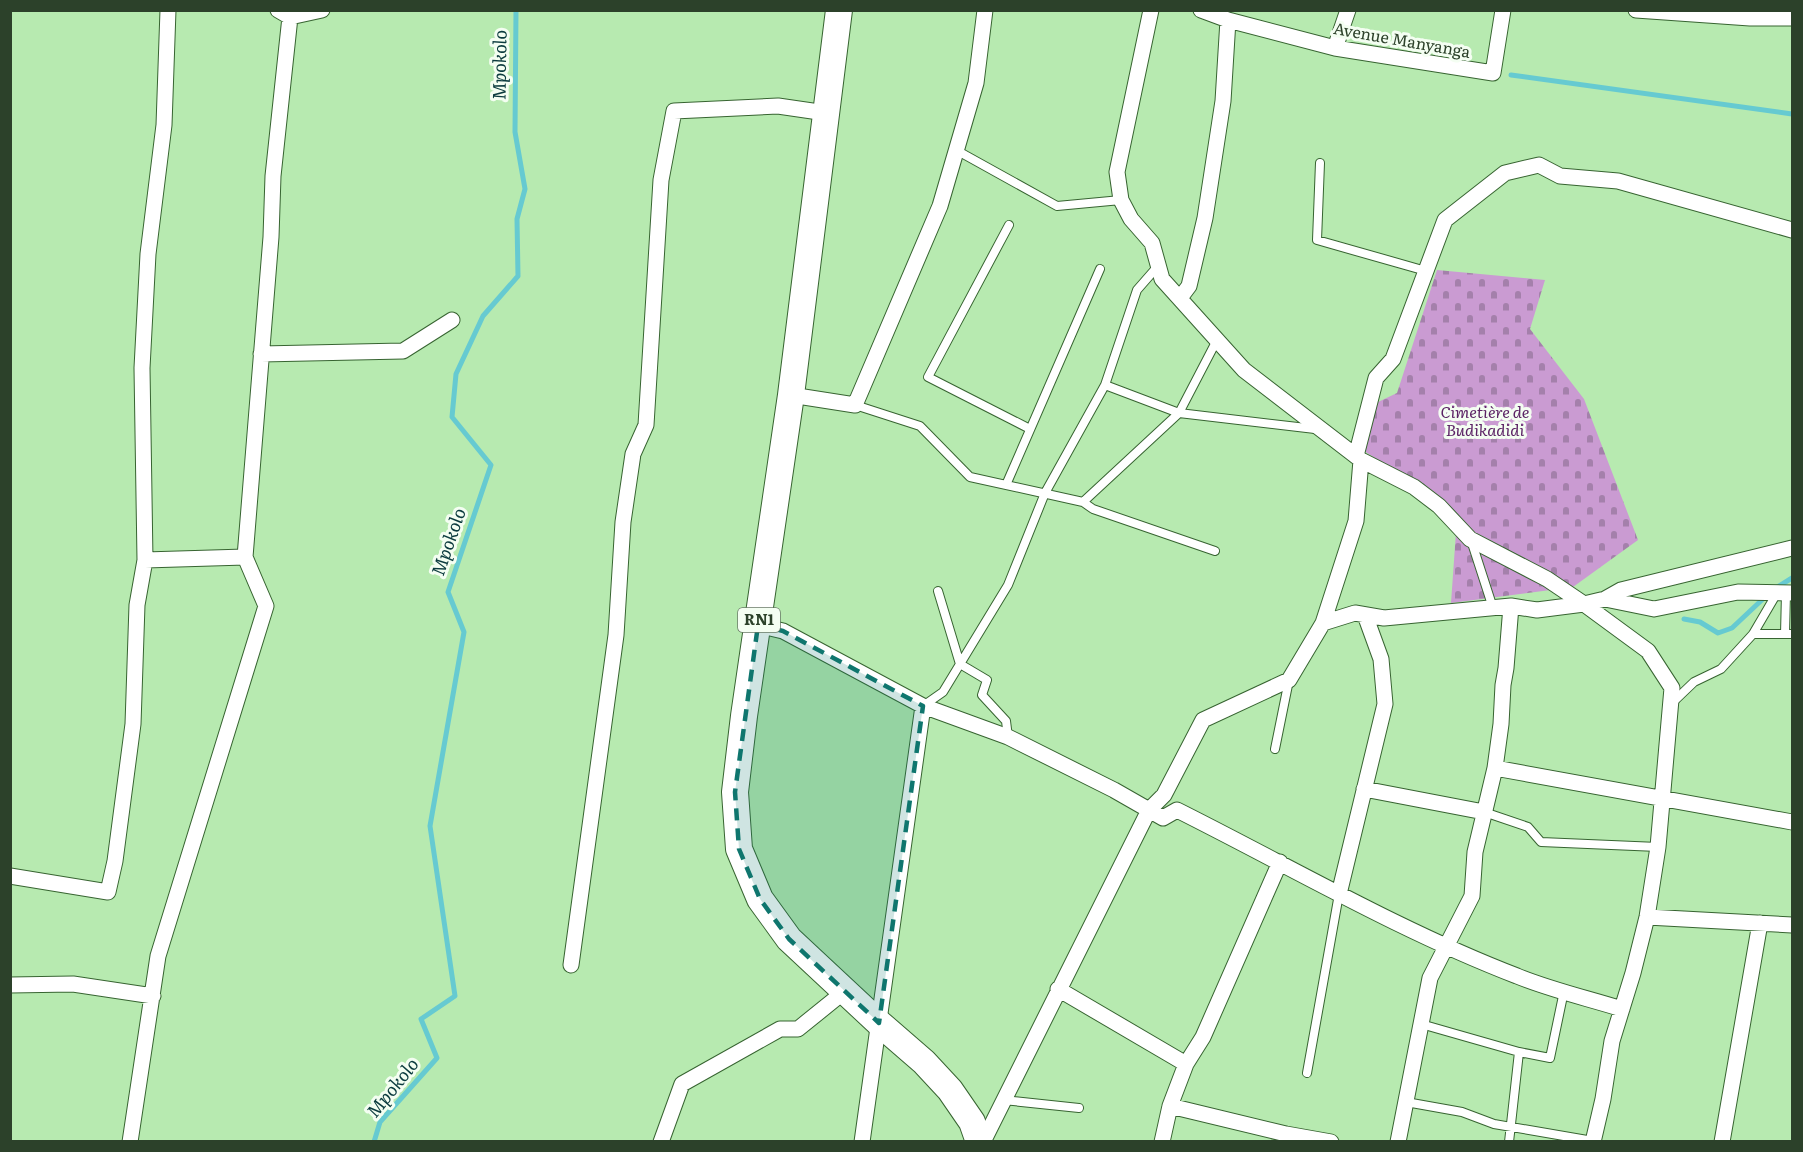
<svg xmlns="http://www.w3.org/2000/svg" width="1803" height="1152" font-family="Literata,serif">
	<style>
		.cemetery { fill: url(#cemetery-stones) }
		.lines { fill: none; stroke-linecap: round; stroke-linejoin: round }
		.stream { stroke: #66cad1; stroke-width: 5 }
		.service-casing { stroke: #376431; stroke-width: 10 }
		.minor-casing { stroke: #376431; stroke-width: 17 }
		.trunk-casing { stroke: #376431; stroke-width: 28 }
		.service { stroke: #fff; stroke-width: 8 }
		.minor { stroke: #fff; stroke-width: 15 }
		.trunk { stroke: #fff; stroke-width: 26 }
		.marked { fill: #0f766e; fill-opacity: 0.2; stroke: #0f766e; stroke-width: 4.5; stroke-dasharray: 12 8; stroke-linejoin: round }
		.labels { text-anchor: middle; stroke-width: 6; stroke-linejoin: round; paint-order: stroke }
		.shield { fill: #f4fef2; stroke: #687a66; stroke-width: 1.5 }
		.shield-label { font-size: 15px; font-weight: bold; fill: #2c412a }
		.street-label { font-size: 16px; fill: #2c412a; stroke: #f4fef2 }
		.park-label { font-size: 16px; font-style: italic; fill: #5b2265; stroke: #f4fef2 }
		.water-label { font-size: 18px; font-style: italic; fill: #0b3b3e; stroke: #f4fef2 }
	</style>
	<defs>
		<pattern id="cemetery-stones" width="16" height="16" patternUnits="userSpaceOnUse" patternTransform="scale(1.5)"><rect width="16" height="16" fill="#ca9bd2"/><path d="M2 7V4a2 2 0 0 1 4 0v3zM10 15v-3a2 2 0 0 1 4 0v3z" fill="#a480ab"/></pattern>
	</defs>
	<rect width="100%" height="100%" fill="#b7eab0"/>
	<path class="cemetery" d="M 1437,270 L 1545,280 L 1530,329 L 1584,399 L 1638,540 L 1573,587 L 1451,603 L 1457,518 L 1438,498 L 1364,451 L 1378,402 L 1397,393 Z"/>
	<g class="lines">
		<path class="stream" d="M 1511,75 L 1792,114
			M 1774,589 L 1792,578
			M 1684,619 L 1700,622 L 1718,633 L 1732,628 L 1765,597
			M 374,1142 L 380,1122 L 437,1058 L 421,1019 L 455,996 L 430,826 L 464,632 L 448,592 L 491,465 L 452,417 L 456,374 L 483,316 L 518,276 L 517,219 L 525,189 L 515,132 L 516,10"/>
		<g class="service-casing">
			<path id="service" d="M 956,150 L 1057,206 L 1121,200
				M 1320,163 L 1317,240 L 1426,271
				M 1009,225 L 928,377 L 1030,429
				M 1105,385 L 1179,413 L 1217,340
				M 855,405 L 920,426 L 970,477 L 1083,502 L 1179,413 L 1315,429
				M 1006,485 L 1100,269
				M 1083,502 L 1093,509 L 1215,551
				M 1471,540 L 1493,608
				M 938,591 L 960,664 L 987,680 L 982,695 L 1006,721 L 1008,737
				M 1753,634 L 1792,634
				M 1785,634 L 1786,593
				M 1671,704 L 1694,682 L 1721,669 L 1753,634 L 1777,593
				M 923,706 L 943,692 L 1008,585 L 1045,493 L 1105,385 L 1137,290 L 1158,266
				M 1275,749 L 1289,680
				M 1484,812 L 1528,827 L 1541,842 L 1658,847
				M 1421,1024 L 1519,1052 L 1509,1142
				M 1519,1052 L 1550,1058 L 1564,991
				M 1307,1073 L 1339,894
				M 1003,1100 L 1079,1108
				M 1406,1102 L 1462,1112 L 1494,1124 L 1593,1141"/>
		</g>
		<g class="minor-casing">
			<path id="minor" d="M 278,10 L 290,17 L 322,10
				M 1151,10 L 1117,172 L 1121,200 L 1131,219 L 1152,243 L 1162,279 L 1244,370 L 1361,460 L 1356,521 L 1323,623
				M 1201,10 L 1228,20 L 1335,48 L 1493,73 L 1503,10
				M 1636,10 L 1750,18 L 1792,18
				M 1335,48 L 1348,10
				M 1180,298 L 1189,286 L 1205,218 L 1223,101 L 1228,20
				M 261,354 L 403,351 L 452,320
				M 791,395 L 855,405 L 940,206 L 976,83 L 985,10
				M 1356,456 L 1376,378 L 1393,359 L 1445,220 L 1505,173 L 1539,165 L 1560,176 L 1618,181 L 1792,230
				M 1361,460 L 1414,487 L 1439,506 L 1470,539 L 1547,579 L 1584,604 L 1648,651 L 1672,688 L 1658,847 L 1647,917 L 1633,973 L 1612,1041 L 1603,1099 L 1593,1142
				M 145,560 L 245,557 L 271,237 L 273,176 L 290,17
				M 1605,599 L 1654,609 L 1738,592 L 1792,593
				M 758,625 L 783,631 L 923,706 L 1008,737 L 1114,790 L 1163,818 L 1177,810 C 1289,866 1400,931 1517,976 C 1551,990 1587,998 1622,1009
				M 1495,768 L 1792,822
				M 1364,789 L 1484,812
				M 10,876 L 108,892 L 115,861 L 133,724 L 137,605 L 145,560 L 142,368 L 148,254 L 164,125 L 168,10
				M 1339,894 L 1385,704 L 1381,659 L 1365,615
				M 1647,917 L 1792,925
				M 571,965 L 616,635 L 623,522 L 633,454 L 646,425 L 661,180 L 674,111 L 778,106 L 826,113
				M 10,985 L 73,984 L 153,996
				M 1058,989 L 1186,1064
				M 1170,1106 L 1286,1134 L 1331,1142
				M 130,1142 L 158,956 L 266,606 L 245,557
				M 661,1142 L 682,1084 L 780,1029 L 798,1029 L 845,991
				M 862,1142 L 923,706
				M 983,1142 L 1149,810 L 1164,795 L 1203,720 L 1289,680 L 1323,623 L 1355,613 L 1384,618 L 1511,606 L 1537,610 L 1584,604 L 1605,599 L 1621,590 L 1792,548
				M 1162,1142 L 1170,1106 L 1186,1064 L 1203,1037 L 1280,862
				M 1398,1142 L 1430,978 L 1472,896 L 1475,852 L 1495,768 L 1501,724 L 1503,685 L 1506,668 L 1511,606
				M 1722,1142 L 1760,923"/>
		</g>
		<g class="trunk-casing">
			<path id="trunk" d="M 839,10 L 791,395 L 744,716 L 735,792 L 739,849 L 760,899 L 789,939 L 879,1023 L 924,1062 L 950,1090 L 972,1122 L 979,1142"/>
		</g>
		<use href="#service" class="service"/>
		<use href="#minor" class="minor"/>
		<use href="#trunk" class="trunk"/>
	</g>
	<path class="marked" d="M 758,625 L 783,631 L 923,706 L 879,1023 L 789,939 L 760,899 L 739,849 L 735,792 Z"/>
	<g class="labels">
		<rect class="shield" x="738" y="608" width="42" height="24" rx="4.5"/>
		<g class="shield-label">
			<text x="759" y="625">RN1</text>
		</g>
		<g class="street-label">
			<text transform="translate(1402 40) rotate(10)" y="6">Avenue Manyanga</text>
		</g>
		<g class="park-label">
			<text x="1485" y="418">Cimetière de<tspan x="1485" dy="18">Budikadidi</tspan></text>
		</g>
		<g class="water-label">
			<text transform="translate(500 65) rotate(-89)" y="6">Mpokolo</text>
			<text transform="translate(449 542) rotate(-71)" y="6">Mpokolo</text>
			<text transform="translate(393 1088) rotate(-51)" y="6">Mpokolo</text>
		</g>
	</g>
	<rect width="1803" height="1152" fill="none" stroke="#2c412a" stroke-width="24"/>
</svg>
